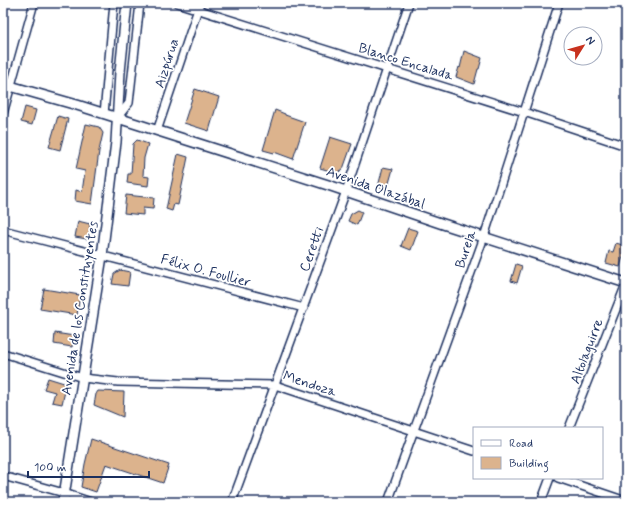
<svg xmlns="http://www.w3.org/2000/svg" width="629" height="505" font-family="Mynerve,sans-serif">
	<style>
		.building { fill: #dcb38d; stroke: #1b2f5e }
		.lines { fill: none; stroke-linecap: round; stroke-linejoin: round }
		.street-casing { stroke: #1b2f5e; stroke-width: 10 }
		.secondary-casing { stroke: #1b2f5e; stroke-width: 12 }
		.street { stroke: #fff; stroke-width: 7 }
		.secondary { stroke: #fff; stroke-width: 9 }
		.labels { text-anchor: middle; stroke-width: 3.5; stroke-linejoin: round; paint-order: stroke }
		.street-label { font-size: 14px; fill: #1b2f5e; stroke: #fff }
	</style>
	<rect width="100%" height="100%" fill="#fff"/>
	<filter id="ink" filterUnits="userSpaceOnUse"><feTurbulence type="fractalNoise" baseFrequency=".025" numOctaves="2"/><feDisplacementMap in="SourceGraphic" scale="8" xChannelSelector="R" yChannelSelector="G"/><feConvolveMatrix kernelMatrix="1 2 1 2 8 2 1 2 1" color-interpolation-filters="sRGB"/></filter>
	<g filter="url(#ink)">
		<path class="building" d="M 464,51 L 482,58 L 479,69 L 478,69 L 474,84 L 456,77 L 459,67 L 460,68 Z
			M 195,89 L 219,97 L 209,131 L 184,123 Z
			M 25,107 L 36,110 L 32,125 L 21,122 Z
			M 275,110 L 285,114 L 285,115 L 305,122 L 293,159 L 274,152 L 274,153 L 263,150 Z
			M 58,116 L 68,119 L 60,150 L 49,147 Z
			M 86,124 L 99,127 L 103,133 L 99,151 L 92,204 L 75,201 L 76,190 L 82,192 L 85,171 L 76,169 Z
			M 330,137 L 352,144 L 343,169 L 337,173 L 320,168 Z
			M 137,140 L 148,144 L 144,158 L 143,176 L 149,177 L 148,186 L 127,183 L 128,174 L 131,174 L 133,144 Z
			M 178,154 L 188,157 L 178,205 L 174,204 L 172,211 L 166,209 Z
			M 383,167 L 393,169 L 387,190 L 378,187 Z
			M 126,195 L 154,198 L 153,209 L 143,208 L 143,215 L 124,213 Z
			M 358,210 L 362,212 L 357,225 L 348,221 L 351,214 Z
			M 78,221 L 90,224 L 89,237 L 87,239 L 75,237 Z
			M 408,228 L 418,231 L 411,250 L 401,246 Z
			M 616,243 L 626,246 L 620,267 L 606,263 L 609,251 L 613,252 Z
			M 516,264 L 522,266 L 517,283 L 511,281 Z
			M 120,270 L 130,272 L 128,286 L 112,284 L 114,274 Z
			M 44,289 L 80,295 L 77,315 L 40,309 Z
			M 55,333 L 74,336 L 72,347 L 54,344 Z
			M 48,378 L 64,383 L 66,387 L 62,404 L 52,402 L 55,392 L 44,389 Z
			M 98,391 L 124,392 L 123,417 L 94,405 L 96,394 Z
			M 91,439 L 169,465 L 163,483 L 106,464 L 96,492 L 81,487 L 85,464 Z"/>
		<g class="lines">
			<g class="street-casing">
				<path id="street" d="M 177,3 L 524,112 L 626,146
					M 3,114 L 34,3
					M 104,114 L 114,3
					M 117,118 L 129,103 L 140,3
					M 157,131 L 200,3
					M 3,230 L 304,308
					M 3,353 L 83,378 L 118,382 L 275,385 L 474,451
					M 569,428 L 626,284
					M 3,476 L 64,493 L 91,502
					M 558,478 L 626,501
					M 232,502 L 346,191 L 409,3
					M 388,502 L 484,237 L 559,3
					M 541,502 L 550,478"/>
			</g>
			<g class="secondary-casing">
				<path id="secondary" d="M 3,84 L 77,105 L 328,185 L 443,224 L 626,283
					M 63,502 L 102,256 L 116,142 L 120,72 L 127,3"/>
			</g>
			<use href="#street" class="street"/>
			<use href="#secondary" class="secondary"/>
		</g>
	</g>
	<g class="labels">
		<g class="street-label">
			<text transform="translate(406 61) rotate(17)" y="5">Blanco Encalada</text>
			<text transform="translate(166 63) rotate(-72)" y="5">Aizpúrua</text>
			<text transform="translate(376 187) rotate(19)" y="5">Avenida Olazábal</text>
			<text transform="translate(311 249) rotate(-70)" y="5">Ceretti</text>
			<text transform="translate(465 249) rotate(-71)" y="5">Burela</text>
			<text transform="translate(206 270) rotate(15)" y="5">Félix O. Foullier</text>
			<text transform="translate(79 308) rotate(-81)" y="5">Avenida de los Constituyentes</text>
			<text transform="translate(586 351) rotate(-69)" y="5">Altolaguirre</text>
			<text transform="translate(310 383) rotate(18)" y="5">Mendoza</text>
		</g>
	</g>
	<rect width="629" height="505" fill="none" stroke="#fff" stroke-width="16"/>
	<rect x="8" y="8" width="613" height="489" fill="none" stroke="#1b2f5e" stroke-width="1.5" filter="url(#ink)"/>
	<rect x="473" y="427" width="130" height="52" fill="#ffffff" stroke="#a4acbf"/>
	<rect x="481" y="440" width="20" height="6" fill="#ffffff" stroke="#a4acbf"/>
	<text x="509" y="447" font-size="12" fill="#1b2f5e">Road</text>
	<rect x="481" y="457" width="20" height="12" fill="#dcb38d" stroke="#a4acbf"/>
	<text x="509" y="467" font-size="12" fill="#1b2f5e">Building</text>
	<g transform="translate(583 46) rotate(53)"><circle r="19" fill="#ffffff" stroke="#a4acbf"/>
	<path d="M0-3L7 15L0 10L-7 15Z" fill="#c8321e"/>
	<text y="-6" font-size="11" font-weight="bold" text-anchor="middle" fill="#1b2f5e">N</text>
	</g>
	<path d="M28 471v6h121v-6" fill="none" stroke="#1b2f5e" stroke-width="2"/>
	<text x="34" y="471" font-size="12" fill="#1b2f5e" stroke="#ffffff" stroke-width="3" paint-order="stroke">100 m</text>
</svg>
